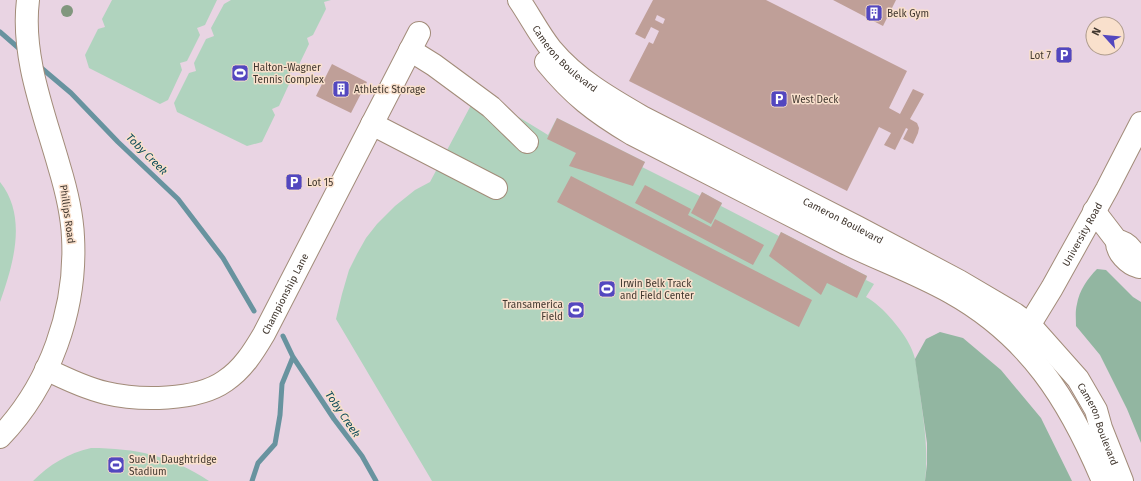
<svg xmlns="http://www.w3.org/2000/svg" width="1141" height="481" font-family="'Fira Sans',sans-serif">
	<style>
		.education { fill: #e9d4e3; fill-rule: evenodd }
		.green { fill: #b0d3be }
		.forest { fill: #92b6a1 }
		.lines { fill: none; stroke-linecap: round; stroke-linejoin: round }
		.stream { stroke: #68939f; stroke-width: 5 }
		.building { fill: #bf9f98; fill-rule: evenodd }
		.minor-casing { stroke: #a28c79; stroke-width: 24 }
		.minor { stroke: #fff; stroke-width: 22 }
		.tree { fill: #81977e }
		.labels { text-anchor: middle; stroke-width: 3; stroke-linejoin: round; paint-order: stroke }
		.poi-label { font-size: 10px; fill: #41372f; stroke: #f9e0cc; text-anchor: start }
		.street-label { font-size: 10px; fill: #41372f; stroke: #f9e0cc }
		.water-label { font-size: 11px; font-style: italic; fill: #0e4d5b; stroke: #f9e0cc }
	</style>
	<rect width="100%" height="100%" fill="#f9e0cc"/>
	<path class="education" d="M 0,0 L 1141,0 L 1141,481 L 0,481 ZM 1093,24 L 1117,24 L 1117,48 L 1093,48 Z"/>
	<path class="green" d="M 112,0 L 217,0 L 205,25 L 197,28 L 200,35 L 187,61 L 180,63 L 182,70 L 168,100 L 160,104 L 89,68 L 85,55 L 98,29 L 105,27 L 102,19 Z
		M 231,0 L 331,0 L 324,2 L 326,9 L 313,35 L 307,38 L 309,44 L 296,71 L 289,73 L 291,80 L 279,106 L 272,109 L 275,115 L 262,142 L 247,146 L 177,112 L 174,103 L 189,73 L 196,71 L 194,63 L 206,39 L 214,36 L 211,28 L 224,4 Z
		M 478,92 L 548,135 L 557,118 L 645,162 L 642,167 L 700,196 L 702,192 L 722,203 L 721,206 L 779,236 L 781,232 L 867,276 L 866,280 L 874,284 L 866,297 C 882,305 906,334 912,350 C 917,361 917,374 919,386 C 923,418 929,449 925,481 L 432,481 L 336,319 L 342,294 L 349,270 L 357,254 L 366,238 L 377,224 L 395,206 L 415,190 L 430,182 Z
		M 0,182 C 28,217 13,265 0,302 Z
		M 91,448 C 135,448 172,456 209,481 L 33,481 C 49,465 68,453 91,448 Z"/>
	<path class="forest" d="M 1097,269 L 1106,270 L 1133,297 L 1141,302 L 1141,443 L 1127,409 L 1100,355 L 1076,326 C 1076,319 1075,311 1077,304 C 1079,291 1088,278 1097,269 Z
		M 940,332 L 963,338 L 1001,370 L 1041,418 L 1072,481 L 925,481 L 927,464 L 927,443 L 915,359 L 926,339 Z"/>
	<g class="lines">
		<path class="stream" d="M 0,32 L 22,51
			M 39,66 L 71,93 L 118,142 L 178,199 L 223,258 L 254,311
			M 283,336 L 293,357 L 334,419 L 362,456 L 376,481
			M 252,481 L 258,463 L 275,444 L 280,415 L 282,384 L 293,357"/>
	</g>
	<path class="building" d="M 653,0 L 766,0 L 907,71 L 889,108 L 900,114 L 913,89 L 924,94 L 910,119 L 917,123 L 919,128 L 918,133 L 913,144 L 903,139 L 908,129 L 906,128 L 895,150 L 884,145 L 891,133 L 879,127 L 847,191 L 629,81 L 649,42 L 653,44 L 659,31 L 651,27 L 645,39 L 635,34 ZM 657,15 L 665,19 L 663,24 L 655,20 Z
		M 833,0 L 896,0 L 883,26 Z
		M 332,64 L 367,82 L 351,113 L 316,96 Z
		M 557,118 L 645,162 L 633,186 L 569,166 L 576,153 L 547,139 Z
		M 571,176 L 812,300 L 799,327 L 557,202 Z
		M 645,185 L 691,209 L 688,215 L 711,227 L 715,219 L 764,245 L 753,265 L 635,203 Z
		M 702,192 L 722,203 L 711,224 L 691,213 Z
		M 781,232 L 867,276 L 857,298 L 827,283 L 821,295 L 769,256 Z"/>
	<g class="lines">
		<g class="minor-casing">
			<g id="minor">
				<path id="s1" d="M 519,0 C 530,16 539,34 551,49 C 576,79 609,98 642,117 L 857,227 L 959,281 L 1015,314 L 1030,325 L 1078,379 L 1096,410 L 1101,428 L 1122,481"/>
				<path d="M 410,50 L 434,65 L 491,107 L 527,142"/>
				<path d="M 546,62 C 573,95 595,112 632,134 C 703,170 774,206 845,243 C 880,260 916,273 950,292 C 1029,336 1069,400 1103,481"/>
				<path d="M 372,124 L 496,188"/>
				<path d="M 1094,211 L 1117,241"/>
				<path d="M 1117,241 C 1129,242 1138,256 1139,267 C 1128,264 1116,252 1117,241 Z"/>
				<path id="s2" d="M 1022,337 L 1052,288 L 1107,189 L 1141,123"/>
				<path id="s3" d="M 46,369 C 66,379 85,388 106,393 C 139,401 197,401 225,381 C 243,369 254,351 264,334 L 419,33"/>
				<path d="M 0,437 C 50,385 77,309 73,237 C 72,213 66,189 59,166 C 44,113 21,56 28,0"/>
			</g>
		</g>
		<use href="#minor" class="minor"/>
	</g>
	<circle class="tree" cx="67" cy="11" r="6"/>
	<defs>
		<g id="building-square" transform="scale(0.9)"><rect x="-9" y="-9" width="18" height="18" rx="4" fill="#5347bf" stroke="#f9e0cc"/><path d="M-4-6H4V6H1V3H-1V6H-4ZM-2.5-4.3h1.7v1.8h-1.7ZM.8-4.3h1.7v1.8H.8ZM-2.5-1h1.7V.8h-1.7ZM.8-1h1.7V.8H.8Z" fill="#fff"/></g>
		<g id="parking-square" transform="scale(0.9)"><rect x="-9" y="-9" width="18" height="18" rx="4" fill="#5347bf" stroke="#f9e0cc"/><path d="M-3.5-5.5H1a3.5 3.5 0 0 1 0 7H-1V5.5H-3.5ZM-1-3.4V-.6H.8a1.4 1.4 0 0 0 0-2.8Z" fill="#fff"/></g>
		<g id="stadium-square" transform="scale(0.9)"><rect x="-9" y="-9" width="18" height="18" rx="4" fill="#5347bf" stroke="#f9e0cc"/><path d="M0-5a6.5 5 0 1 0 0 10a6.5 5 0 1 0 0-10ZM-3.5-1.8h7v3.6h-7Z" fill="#fff"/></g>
	</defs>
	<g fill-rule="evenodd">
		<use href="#building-square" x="874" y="13"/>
		<use href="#parking-square" x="1064" y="55"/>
		<use href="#stadium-square" x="240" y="73"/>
		<use href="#building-square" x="341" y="89"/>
		<use href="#parking-square" x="779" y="99"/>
		<use href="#parking-square" x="294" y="182"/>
		<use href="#stadium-square" x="607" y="289"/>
		<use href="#stadium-square" x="576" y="310"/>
		<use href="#stadium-square" x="116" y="465"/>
	</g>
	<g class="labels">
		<g class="poi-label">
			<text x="887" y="17">Belk Gym</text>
			<text x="1051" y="59" text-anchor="end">Lot 7</text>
			<text x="253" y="71">Halton-Wagner<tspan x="253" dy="12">Tennis Complex</tspan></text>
			<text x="354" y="93">Athletic Storage</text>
			<text x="792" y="103">West Deck</text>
			<text x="307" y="186">Lot 15</text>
			<text x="620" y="287">Irwin Belk Track<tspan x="620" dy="12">and Field Center</tspan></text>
			<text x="563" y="308" text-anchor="end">Transamerica<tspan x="563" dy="12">Field</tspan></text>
			<text x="129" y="463">Sue M. Daughtridge<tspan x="129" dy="12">Stadium</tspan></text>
		</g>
		<g class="street-label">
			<text dy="4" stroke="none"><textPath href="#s1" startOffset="75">Cameron Boulevard</textPath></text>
			<text transform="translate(68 214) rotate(82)" y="4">Phillips Road</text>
			<text dy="4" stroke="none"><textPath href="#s1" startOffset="399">Cameron Boulevard</textPath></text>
			<text dy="4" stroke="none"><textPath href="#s2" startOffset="119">University Road</textPath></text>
			<text dy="4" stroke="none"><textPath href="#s3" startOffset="294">Championship Lane</textPath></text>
			<text dy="4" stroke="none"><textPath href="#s1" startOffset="735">Cameron Boulevard</textPath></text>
		</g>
		<g class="water-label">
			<text transform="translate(147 154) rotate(45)" y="4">Toby Creek</text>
			<text transform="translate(343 414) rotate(56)" y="4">Toby Creek</text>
		</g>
	</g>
	<g transform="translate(1105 36) rotate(297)"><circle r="19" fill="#f9e0cc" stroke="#af9c8d"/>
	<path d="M0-3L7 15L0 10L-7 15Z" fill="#5347bf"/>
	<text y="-6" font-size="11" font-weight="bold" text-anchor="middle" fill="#41372f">N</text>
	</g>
</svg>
